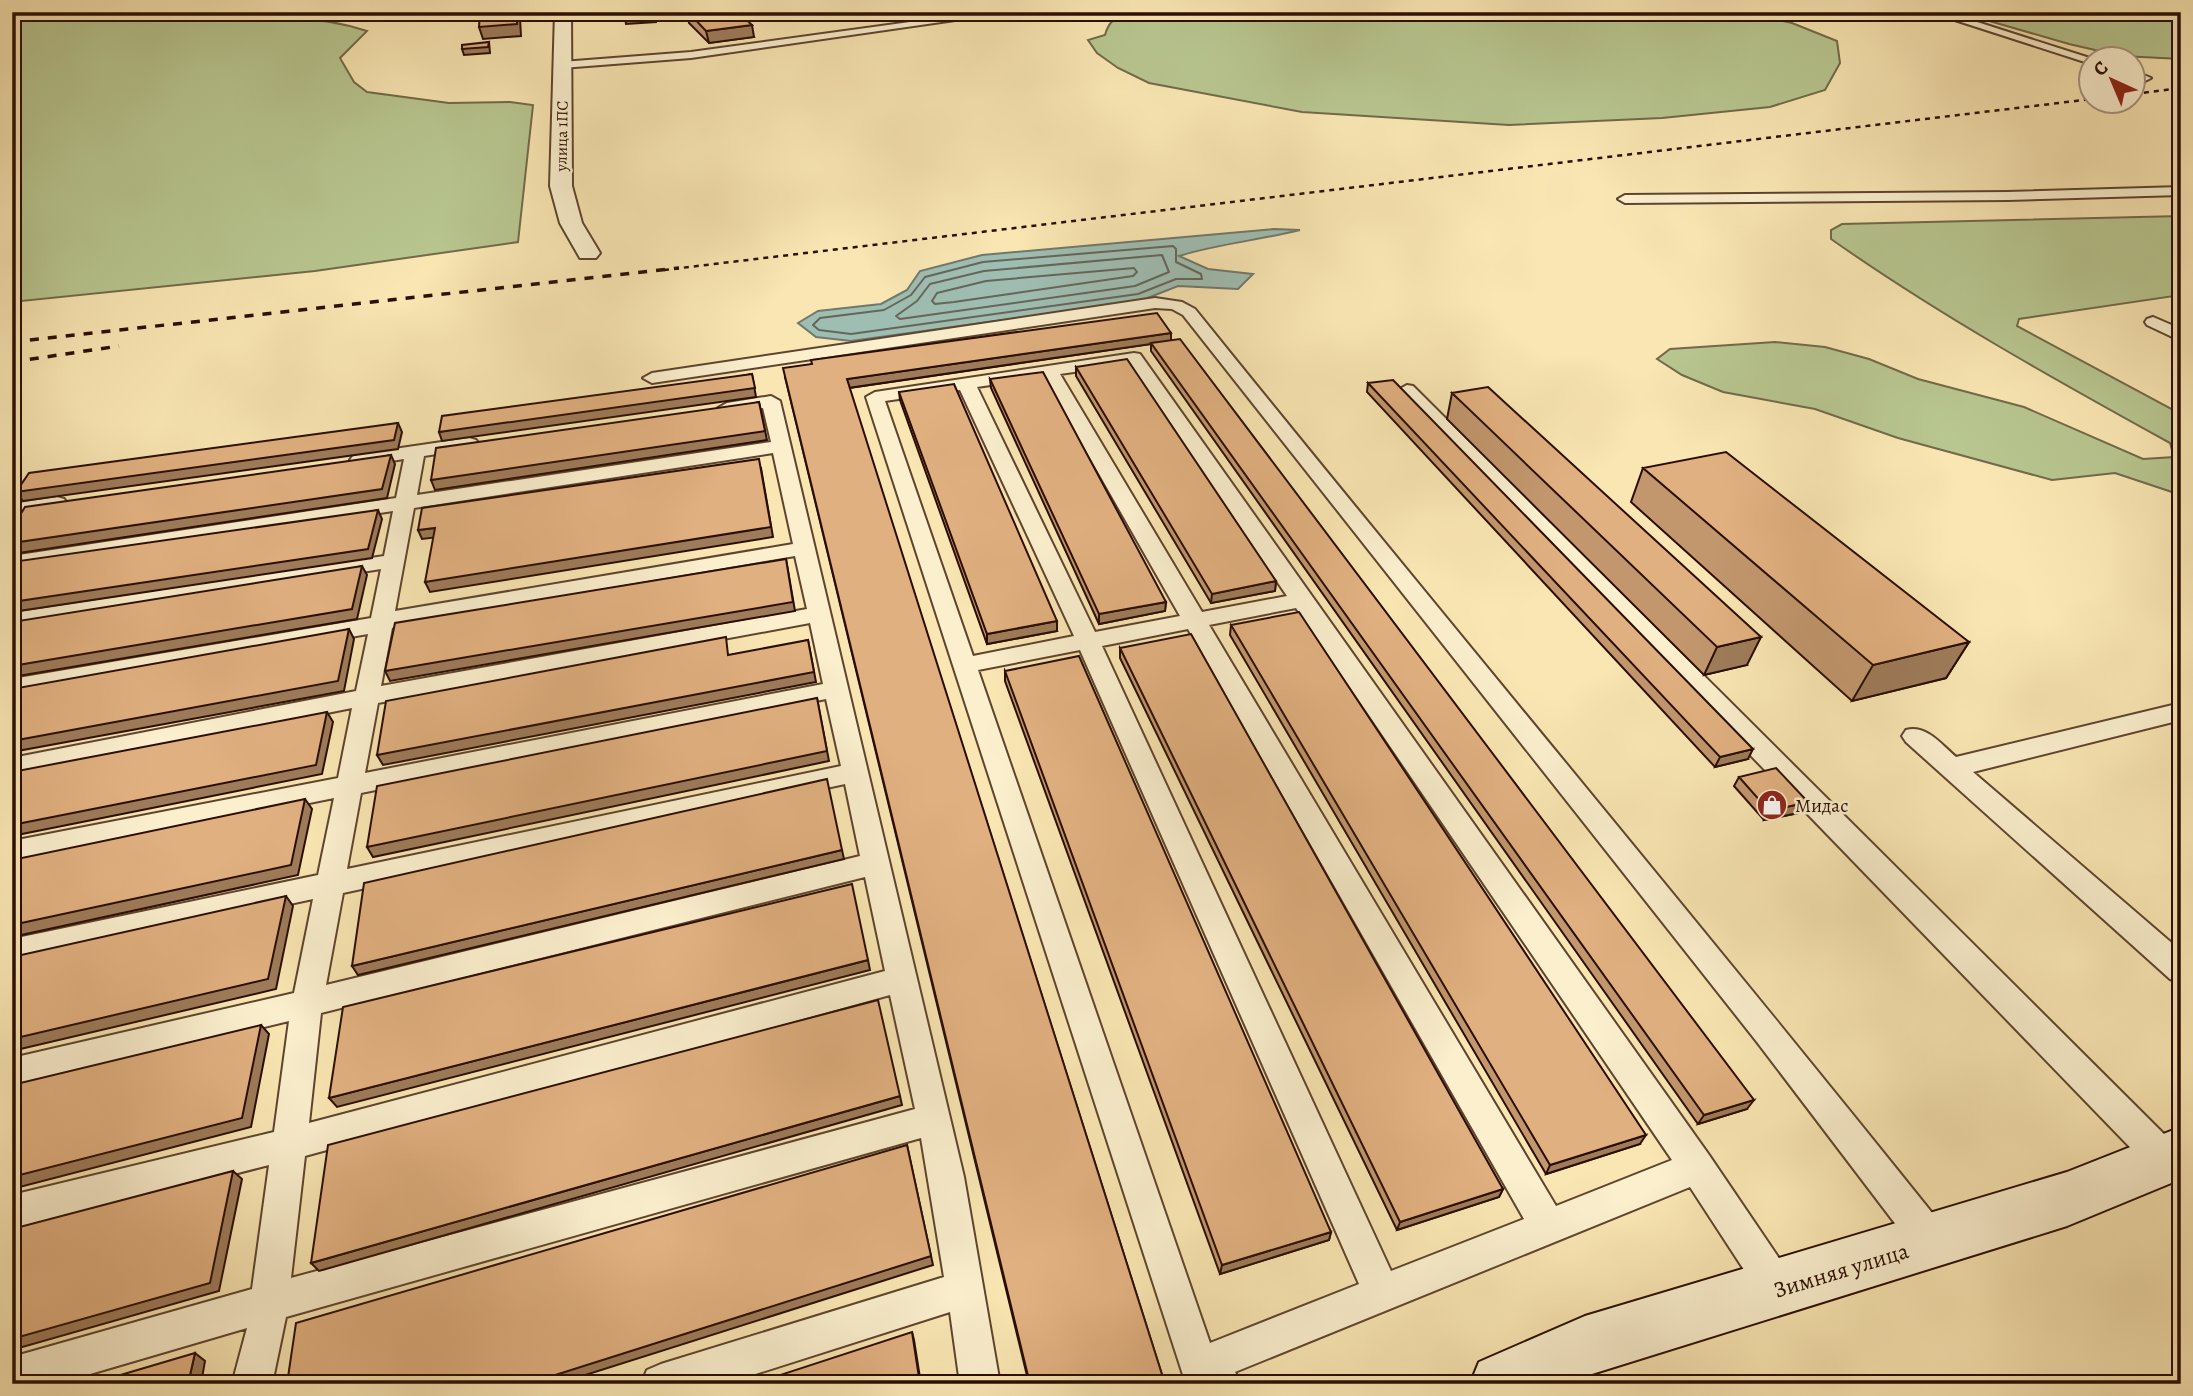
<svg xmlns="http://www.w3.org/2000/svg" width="2193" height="1396" font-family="Alegreya,serif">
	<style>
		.green { fill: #b8c690; stroke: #726a49; stroke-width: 2 }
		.water { fill: #9fbeb3; stroke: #71786c; stroke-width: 2 }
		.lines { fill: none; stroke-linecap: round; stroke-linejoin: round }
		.shore { stroke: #65665a; stroke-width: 2 }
		.lane-casing { stroke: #5e442e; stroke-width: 4 }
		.street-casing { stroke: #5e442e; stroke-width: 4 }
		.secondary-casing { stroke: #2b0e02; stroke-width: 4 }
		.lane { fill: #fbefce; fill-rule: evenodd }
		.street { fill: #fbefce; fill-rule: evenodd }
		.secondary { fill: #fbefce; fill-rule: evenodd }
		.rail-far1 { stroke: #2b0e02; stroke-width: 2.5; stroke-dasharray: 5 5; stroke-linecap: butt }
		.rail { stroke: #2b0e02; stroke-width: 3.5; stroke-dasharray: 9 9; stroke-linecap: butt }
		.wall { fill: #c2976e; stroke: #2b0e02; stroke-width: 2 }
		.shaded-wall { fill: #9e7b5a; stroke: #2b0e02; stroke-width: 2 }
		.building { fill: #e1b080; stroke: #2b0e02; stroke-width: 2 }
		.labels { text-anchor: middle; stroke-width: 5; stroke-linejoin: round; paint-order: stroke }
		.far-street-label { font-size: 16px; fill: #2b0e02; stroke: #fbefce }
		.poi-label { font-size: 19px; fill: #2b0e02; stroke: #fbefce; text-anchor: start }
		.near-street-label { font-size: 23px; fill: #2b0e02; stroke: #fbefce }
	</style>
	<rect width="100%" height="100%" fill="#f9e6b3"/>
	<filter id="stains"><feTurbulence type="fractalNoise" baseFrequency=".00286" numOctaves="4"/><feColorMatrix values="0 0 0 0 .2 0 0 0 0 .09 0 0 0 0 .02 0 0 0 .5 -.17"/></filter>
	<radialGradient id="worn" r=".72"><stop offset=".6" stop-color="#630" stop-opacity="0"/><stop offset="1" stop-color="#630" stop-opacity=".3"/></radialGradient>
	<path class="green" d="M 12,12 L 175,12 L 172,20 C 236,20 305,10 367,31 L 340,58 L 354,82 L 367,92 L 449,103 L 510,102 L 533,105 L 518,242 L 315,271 L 12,302 Z
		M 1131,12 L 1743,12 L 1792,23 L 1837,41 L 1840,63 L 1825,90 L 1770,107 L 1662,118 L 1509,125 L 1302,112 L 1149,83 L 1118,68 L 1097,53 L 1088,40 L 1105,35 C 1109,20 1117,16 1131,12 Z
		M 1958,12 L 2181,12 L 2181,59 L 2121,56 L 2069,44 Z
		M 2181,216 L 2181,295 L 2019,319 L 2017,326 L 2181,414 L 2181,495 L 2115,473 L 2052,480 L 1898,438 L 1815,409 L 1723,392 L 1682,375 L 1657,359 L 1670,349 L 1775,342 L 1825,347 L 1869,359 L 1918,379 L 2024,407 L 2143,459 L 2174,457 L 2170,443 C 2054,379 1939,315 1831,239 L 1831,230 L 1842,224 Z"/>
	<path class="water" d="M 1274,229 L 1300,230 C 1260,240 1218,244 1179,256 L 1208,269 L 1253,274 L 1238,289 L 1178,286 L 1140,301 L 851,341 L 816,337 L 798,323 L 818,311 L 881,304 L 907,290 L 920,271 L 982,255 Z"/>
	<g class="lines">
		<path class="shore" d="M 1173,246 L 1176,249 L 1176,262 L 1201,274 L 1202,279 L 1176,279 L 1138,294 L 851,334 L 819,330 L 813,325 L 820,318 L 884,310 L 911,295 L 925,277 L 983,262 Z
			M 1162,255 L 1169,272 L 1135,286 L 900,319 L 896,316 L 917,301 L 930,284 L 984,271 Z
			M 1134,268 L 1137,272 L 1133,276 L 954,302 L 935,304 L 932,301 L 937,293 L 986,281 Z"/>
		<g class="lane-casing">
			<path id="lane" d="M 983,12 L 1011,12 L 691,58 L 562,68 L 557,65 L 562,62 L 691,52 Z
				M 1930,12 L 1946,12 L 2096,60 L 2092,60 L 2092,64 L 2088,63 Z
				M 2134,71 L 2151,78 L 2145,81 L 2134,78 Z
				M 2181,187 L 2181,195 L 2008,200 L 1625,203 L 1618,199 L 1625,195 L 2008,192 Z
				M 1155,298 L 1182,302 L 1195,309 C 1443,617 1698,920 1945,1229 L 1950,1242 L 1945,1255 L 1932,1260 L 1919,1255 L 1757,1042 L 1183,315 L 1172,309 L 1155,308 L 652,383 L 643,378 L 652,373 Z
				M 2153,317 L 2181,329 L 2181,341 L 2147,325 L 2145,322 L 2147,319 Z
				M 1134,353 L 1140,354 L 1709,1155 L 1791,1276 L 1797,1289 L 1791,1302 L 1778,1308 L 1765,1302 L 1690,1187 L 1235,1372 L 1241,1384 L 1189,1384 L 1185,1381 L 866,397 L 875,392 ZM 1129,364 L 1287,596 L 1202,612 L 1060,374 ZM 1044,377 L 1180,616 L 1095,632 L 977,387 ZM 960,390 L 1074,636 L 973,656 L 885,401 ZM 1296,608 L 1672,1160 L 1556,1206 L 1209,625 ZM 1188,629 L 1524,1219 L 1391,1271 L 1102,646 ZM 1080,650 L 1359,1284 L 1210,1343 L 978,670 Z
				M 1407,385 L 1413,386 L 2177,1147 L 2181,1156 L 2177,1171 L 2165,1175 L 2153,1171 L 1401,394 L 1398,390 Z
				M 771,396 L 780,401 L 964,1177 L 1000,1384 L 960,1384 L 950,1312 L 724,1384 L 641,1384 L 647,1370 L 661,1364 L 944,1277 L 921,1138 L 286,1317 L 272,1384 L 232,1384 L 247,1328 L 56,1384 L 12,1384 L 12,1357 L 252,1289 L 269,1165 L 12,1231 L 12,1195 L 274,1132 L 289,1021 L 12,1088 L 12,1058 L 294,993 L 313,899 L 12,964 L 12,939 L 318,875 L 334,798 L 12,863 L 12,841 L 338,778 L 352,708 L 12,776 L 12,758 L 356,691 L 368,634 L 12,695 L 12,679 L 371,618 L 381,569 L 12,627 L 12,613 L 384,556 L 393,511 L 12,569 L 12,556 L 396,498 L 404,459 L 360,466 L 353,464 L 350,460 L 353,456 L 360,454 L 469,438 L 476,440 L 479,444 L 476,448 L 424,456 L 417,495 L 771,442 L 763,408 L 727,413 L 718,408 L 727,403 ZM 773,453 L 793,544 L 395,611 L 414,508 ZM 795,556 L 807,609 L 381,686 L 392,628 L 410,621 ZM 810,623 L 823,684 L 365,773 L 378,703 ZM 826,699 L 841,766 L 347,869 L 361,793 ZM 845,784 L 860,856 L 326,985 L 343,893 ZM 865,877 L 885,971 L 309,1123 L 321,1013 ZM 890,995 L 915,1109 L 291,1278 L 305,1156 Z
				M 57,497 L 64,499 L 67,503 L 64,507 L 23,514 L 19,519 L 12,521 L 12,504 Z
				M 2181,703 L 2181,720 L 1973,772 L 2181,951 L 2181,983 L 2170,979 L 1906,742 L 1902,736 L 1906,730 C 1926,724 1942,745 1956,757 Z"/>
		</g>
		<g class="street-casing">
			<path id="street" d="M 555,12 L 571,12 L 572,186 L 582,223 L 600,253 L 596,258 L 580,258 L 560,223 L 550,186 Z"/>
		</g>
		<g class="secondary-casing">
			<path id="secondary" d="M 2181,1127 L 2181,1179 L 2067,1226 L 1592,1374 L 1571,1384 L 1470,1384 L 1479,1362 L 1585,1316 L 2067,1172 Z"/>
		</g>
		<use href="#lane" class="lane"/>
		<use href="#street" class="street"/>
		<use href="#secondary" class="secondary"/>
		<path class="rail-far1" d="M 2134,94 L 2181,88
			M 664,270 L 2092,99"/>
		<path class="rail" d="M 12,342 L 679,268
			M 12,362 L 119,346"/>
	</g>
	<path class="wall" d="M 687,12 L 738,12 L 754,37 L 709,43 L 689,23 Z
		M 1171,333 L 1171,340 L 1747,1109 L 1698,1124 L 1151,351 L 1151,344 L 849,388 L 1165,1384 L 1029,1384 L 785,377 L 812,364 Z
		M 1076,367 L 1276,581 L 1275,591 L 1211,603 L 1076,376 Z
		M 990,379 L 1166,602 L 1165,611 L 1099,624 L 991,388 Z
		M 1368,383 L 1748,759 L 1715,767 L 1367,392 Z
		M 899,392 L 1057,631 L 987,644 L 900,400 Z
		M 1452,393 L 1747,665 L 1704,675 L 1447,419 Z
		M 1643,468 L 1969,642 L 1946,678 L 1852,701 L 1631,502 Z
		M 1231,625 L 1640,1144 L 1546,1174 L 1230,635 Z
		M 1120,648 L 1503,1189 L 1499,1197 L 1397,1230 L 1120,658 Z
		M 1005,671 L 1331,1232 L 1329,1240 L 1220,1274 L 1005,681 Z
		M 1739,777 L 1808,802 L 1803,812 L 1764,820 L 1734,786 Z"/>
	<path class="shaded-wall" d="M 517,12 L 519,12 L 520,18 L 521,36 L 483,39 L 479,27 Z
		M 624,12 L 655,12 L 656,22 L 626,24 Z
		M 752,25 L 754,37 L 709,43 L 706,31 Z
		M 489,42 L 490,53 L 464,55 L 462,49 Z
		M 1171,333 L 1171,342 L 1151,343 L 1151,344 L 848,388 L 847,379 Z
		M 752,374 L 756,397 L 442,441 L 439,432 Z
		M 759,402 L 767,440 L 435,490 L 431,480 Z
		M 398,423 L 402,432 L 398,449 L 23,501 L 16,492 Z
		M 391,455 L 395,464 L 387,498 L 12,554 L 12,543 Z
		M 761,468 L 773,537 L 430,592 L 425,582 Z
		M 378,510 L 382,519 L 372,558 L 12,612 L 12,602 Z
		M 435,528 L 439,537 L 422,539 L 418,530 Z
		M 786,559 L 795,611 L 390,681 L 385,671 Z
		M 362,566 L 367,575 L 357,619 L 12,677 L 12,666 Z
		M 1276,581 L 1275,591 L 1211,603 L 1212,594 Z
		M 1166,602 L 1165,611 L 1099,624 L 1099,614 Z
		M 1057,621 L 1057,631 L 987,644 L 987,634 Z
		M 349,629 L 354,639 L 344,691 L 12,752 L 12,741 Z
		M 1761,637 L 1747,665 L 1704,675 L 1717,647 Z
		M 808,640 L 816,682 L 383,765 L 377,755 Z
		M 1969,642 L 1946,678 L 1852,701 L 1873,665 Z
		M 817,698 L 829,761 L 373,857 L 367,847 Z
		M 327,712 L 333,722 L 322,774 L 12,836 L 12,825 Z
		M 1753,749 L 1748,759 L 1715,767 L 1720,757 Z
		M 305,799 L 312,809 L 298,875 L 12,937 L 12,925 Z
		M 1808,802 L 1803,812 L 1764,820 L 1769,811 Z
		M 842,850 L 844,859 L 358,975 L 352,966 Z
		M 286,896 L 293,906 L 276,989 L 12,1051 L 12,1039 Z
		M 868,960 L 870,970 L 337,1107 L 329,1098 Z
		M 261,1025 L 269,1034 L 251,1127 L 12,1189 L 12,1177 Z
		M 900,1096 L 902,1105 L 319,1271 L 311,1263 Z
		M 1754,1100 L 1747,1109 L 1698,1124 L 1704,1115 Z
		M 1646,1135 L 1640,1144 L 1546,1174 L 1550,1165 Z
		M 907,1145 L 933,1265 L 557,1384 L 527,1384 Z
		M 233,1171 L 242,1179 L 219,1291 L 12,1350 L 12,1339 Z
		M 1503,1189 L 1499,1197 L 1397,1230 L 1400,1222 Z
		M 1331,1232 L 1329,1240 L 1220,1274 L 1222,1265 Z
		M 912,1332 L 914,1340 L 921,1384 L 920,1384 Z
		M 195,1353 L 205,1361 L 201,1384 L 188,1384 Z"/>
	<path class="building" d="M 480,12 L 517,12 L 517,24 L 479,27 Z
		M 688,12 L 738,12 L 752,25 L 706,31 Z
		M 489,42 L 488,47 L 462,49 L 462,45 Z
		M 1157,313 L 1171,333 L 847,379 L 1165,1384 L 1030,1384 L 783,368 L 812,364 L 811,360 Z
		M 1180,339 L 1754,1100 L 1704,1115 L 1151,343 Z
		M 1127,359 L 1276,581 L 1212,594 L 1076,367 Z
		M 1043,372 L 1166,602 L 1099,614 L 990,379 Z
		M 752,374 L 755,388 L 439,432 L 442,416 Z
		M 1393,380 L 1753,749 L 1720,757 L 1368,383 Z
		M 954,384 L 1057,621 L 987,634 L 899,392 Z
		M 1488,387 L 1761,637 L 1717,647 L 1452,393 Z
		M 759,402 L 765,431 L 431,480 L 436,448 Z
		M 398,423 L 394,440 L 16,492 L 29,473 Z
		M 1726,452 L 1969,642 L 1873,665 L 1643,468 Z
		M 391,455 L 382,489 L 12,543 L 12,528 L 25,507 Z
		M 759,459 L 771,527 L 425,582 L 435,528 L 418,530 L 422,508 Z
		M 378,510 L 368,549 L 12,602 L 12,562 Z
		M 786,559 L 793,602 L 385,671 L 395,623 Z
		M 362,566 L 352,609 L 12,666 L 12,622 Z
		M 1299,612 L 1646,1135 L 1550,1165 L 1231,625 Z
		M 349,629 L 338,681 L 12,741 L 12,689 Z
		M 1191,634 L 1503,1189 L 1400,1222 L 1120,648 Z
		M 726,637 L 728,655 L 808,640 L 814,672 L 377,755 L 386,701 Z
		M 1079,656 L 1331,1232 L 1222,1265 L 1005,671 Z
		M 817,698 L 827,751 L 367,847 L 377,786 Z
		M 327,712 L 316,765 L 12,825 L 12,772 Z
		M 1776,768 L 1808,802 L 1769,811 L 1739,777 Z
		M 827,779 L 842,850 L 352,966 L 364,883 Z
		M 305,799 L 291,865 L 12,925 L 12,860 Z
		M 852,884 L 868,960 L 329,1098 L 343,1007 Z
		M 286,896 L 268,979 L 12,1039 L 12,957 Z
		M 878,1000 L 900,1096 L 311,1263 L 328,1145 Z
		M 261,1025 L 242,1118 L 12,1177 L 12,1085 Z
		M 907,1145 L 931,1256 L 527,1384 L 287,1384 L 296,1323 Z
		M 233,1171 L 210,1283 L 12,1339 L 12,1229 Z
		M 912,1332 L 920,1384 L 753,1384 Z
		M 195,1353 L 188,1384 L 90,1384 Z"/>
	<defs>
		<g id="shop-disc" transform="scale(1.575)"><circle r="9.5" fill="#8f2418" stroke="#fbefce"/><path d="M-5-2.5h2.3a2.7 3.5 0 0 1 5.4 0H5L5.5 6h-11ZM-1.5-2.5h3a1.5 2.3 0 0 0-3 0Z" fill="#fff"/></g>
	</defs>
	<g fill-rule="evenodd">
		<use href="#shop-disc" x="1772" y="805"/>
	</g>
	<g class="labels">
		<g class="far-street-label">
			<text transform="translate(561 136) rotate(-89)" y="6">улица 1ПС</text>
		</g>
		<g class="poi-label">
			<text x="1795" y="812">Мидас</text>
		</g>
		<g class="near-street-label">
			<text transform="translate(1841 1270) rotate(-17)" y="8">Зимняя улица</text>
		</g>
	</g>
	<rect width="2193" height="1396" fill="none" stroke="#f9e6b3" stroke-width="42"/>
	<rect x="14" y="14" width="2165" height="1368" fill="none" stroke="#2b0e02" stroke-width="3.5"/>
	<rect x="21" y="21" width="2151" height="1354" fill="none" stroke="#2b0e02" stroke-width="2"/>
	<g transform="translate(2112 80) rotate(316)"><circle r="33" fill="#fbefce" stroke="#a8957c" stroke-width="2"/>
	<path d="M0-5L12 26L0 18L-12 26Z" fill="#8f2418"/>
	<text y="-10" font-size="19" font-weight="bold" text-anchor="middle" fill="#2b0e02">С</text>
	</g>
	<rect width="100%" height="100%" filter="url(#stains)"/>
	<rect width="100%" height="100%" fill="url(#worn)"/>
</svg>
